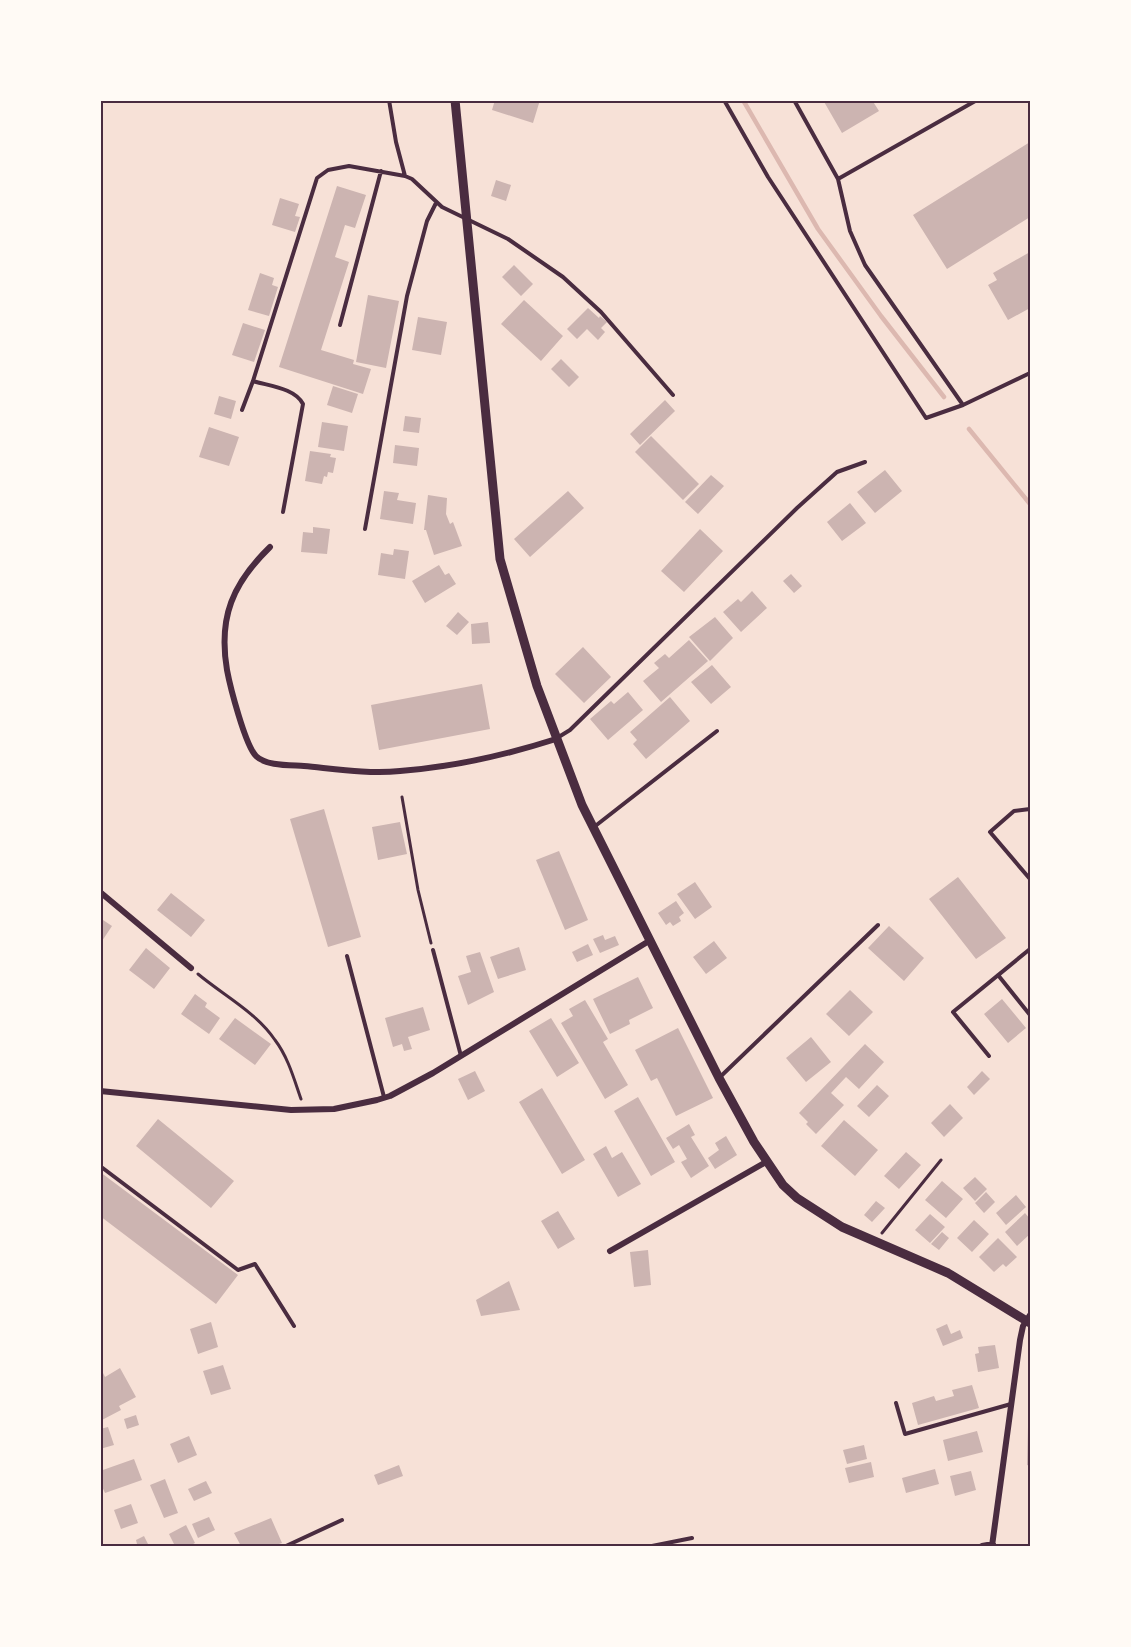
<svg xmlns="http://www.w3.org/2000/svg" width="1131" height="1647" font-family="Rubik,sans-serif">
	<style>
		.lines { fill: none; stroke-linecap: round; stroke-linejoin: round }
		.stream { stroke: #dcb8b0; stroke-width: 4.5 }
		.building { fill: #ccb4b1 }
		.path { stroke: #4a2c40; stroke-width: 3 }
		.service { stroke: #4a2c40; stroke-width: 4 }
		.minor { stroke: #4a2c40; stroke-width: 6 }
		.tertiary { stroke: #4a2c40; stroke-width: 9 }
		.neatline { fill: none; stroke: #4a2c40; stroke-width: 2 }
	</style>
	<rect width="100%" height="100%" fill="#f7e1d7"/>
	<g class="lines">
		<path class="stream" d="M 743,100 L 818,229 L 881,316 L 944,397
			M 969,429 L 1030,504"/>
	</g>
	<path class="building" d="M 495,100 L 540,100 L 533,123 L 492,110 Z
		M 823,100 L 872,100 L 879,111 L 842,133 Z
		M 1030,142 L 1030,217 L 947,269 L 913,215 Z
		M 496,180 L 511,185 L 506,201 L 491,196 Z
		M 337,186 L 366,195 L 355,228 L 345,225 L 335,257 L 349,262 L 321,350 L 354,360 L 353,364 L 371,369 L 363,394 L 279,367 Z
		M 280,198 L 299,204 L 295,216 L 300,217 L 295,232 L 272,225 Z
		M 1030,252 L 1030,308 L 1008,320 L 988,285 L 997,280 L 993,273 Z
		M 514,265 L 533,284 L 521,296 L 502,277 Z
		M 260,273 L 274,278 L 272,285 L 278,287 L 269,316 L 248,310 Z
		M 368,295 L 399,301 L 386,368 L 356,362 Z
		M 524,300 L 563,336 L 541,361 L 501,324 Z
		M 588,308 L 599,318 L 600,316 L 607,322 L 601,328 L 605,332 L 598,340 L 587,329 L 577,339 L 567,329 Z
		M 418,317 L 447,322 L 441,355 L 412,350 Z
		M 243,323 L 265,330 L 254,362 L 232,355 Z
		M 561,359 L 579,377 L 569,387 L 551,369 Z
		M 333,386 L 358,394 L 352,413 L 327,405 Z
		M 219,396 L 236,401 L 231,419 L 214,414 Z
		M 665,400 L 675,411 L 640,445 L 630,434 Z
		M 405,416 L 421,418 L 419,433 L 403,431 Z
		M 322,422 L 348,426 L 344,451 L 318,447 Z
		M 209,427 L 239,437 L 229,466 L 199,457 Z
		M 651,436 L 699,484 L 683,500 L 635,452 Z
		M 395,445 L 419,448 L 417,466 L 393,463 Z
		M 310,451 L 331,454 L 330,457 L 336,458 L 333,473 L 328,472 L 327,477 L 324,476 L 322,484 L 305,481 Z
		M 885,470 L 902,491 L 875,513 L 857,492 Z
		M 711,475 L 724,486 L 698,514 L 685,502 Z
		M 384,491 L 399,493 L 397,500 L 416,503 L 413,524 L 380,519 Z
		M 568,491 L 584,508 L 530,557 L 514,539 Z
		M 428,495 L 447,498 L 446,514 L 450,524 L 453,522 L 462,546 L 434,555 L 426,530 L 424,530 Z
		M 850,503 L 866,523 L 842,541 L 827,522 Z
		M 313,527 L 330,529 L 327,554 L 301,552 L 303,532 L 313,533 Z
		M 700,529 L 723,551 L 684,592 L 661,571 Z
		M 394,549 L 409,551 L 405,579 L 378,575 L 381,553 L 393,555 Z
		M 439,565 L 445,575 L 449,573 L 456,584 L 425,603 L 412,581 Z
		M 791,574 L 802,586 L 794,593 L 783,581 Z
		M 752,591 L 767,608 L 741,632 L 723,612 L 738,599 L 741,602 Z
		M 458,612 L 469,622 L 457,635 L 446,626 Z
		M 715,617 L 733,638 L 710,661 L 689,637 Z
		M 488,622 L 490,643 L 472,644 L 471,624 Z
		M 689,640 L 708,661 L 661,702 L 643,681 L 659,668 L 654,663 L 665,654 L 669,658 Z
		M 583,647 L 611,677 L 584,703 L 555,674 Z
		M 712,665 L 731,687 L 711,704 L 691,682 Z
		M 482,684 L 490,729 L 379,750 L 371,705 Z
		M 628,692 L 643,710 L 608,740 L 590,719 L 611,701 L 614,704 Z
		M 670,697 L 690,721 L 646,759 L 633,744 L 637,740 L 630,732 Z
		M 324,809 L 361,937 L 328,947 L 290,819 Z
		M 400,822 L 407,854 L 378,860 L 372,827 Z
		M 559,851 L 588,920 L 565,930 L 536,860 Z
		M 958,877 L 1006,938 L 976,959 L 929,899 Z
		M 695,882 L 712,907 L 695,919 L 677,894 Z
		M 171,893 L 205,920 L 191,937 L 157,910 Z
		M 676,901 L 684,913 L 679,917 L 681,921 L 673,926 L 670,922 L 666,925 L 658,913 Z
		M 100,918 L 112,926 L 100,944 Z
		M 889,926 L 924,958 L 904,981 L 868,948 Z
		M 603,935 L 605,940 L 615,936 L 619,945 L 600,953 L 593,939 Z
		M 714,941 L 727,958 L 706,974 L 693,957 Z
		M 588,944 L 593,955 L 577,962 L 572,952 Z
		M 519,947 L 526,970 L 498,979 L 490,957 Z
		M 146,948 L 170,968 L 154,989 L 129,970 Z
		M 480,952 L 494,992 L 468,1005 L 458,976 L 471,972 L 466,956 Z
		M 638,977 L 653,1008 L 629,1020 L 630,1024 L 610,1034 L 593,999 Z
		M 850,990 L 873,1012 L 849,1036 L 826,1014 Z
		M 195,994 L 207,1003 L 205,1007 L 220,1018 L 209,1034 L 181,1014 Z
		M 1002,999 L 1026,1028 L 1008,1043 L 984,1014 Z
		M 585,1000 L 608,1039 L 603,1042 L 628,1085 L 605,1099 L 561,1023 L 573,1016 L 569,1009 Z
		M 423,1007 L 430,1030 L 408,1037 L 412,1049 L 404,1051 L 402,1044 L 393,1047 L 385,1018 Z
		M 235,1018 L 271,1044 L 255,1065 L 219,1039 Z
		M 551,1018 L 579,1063 L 557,1077 L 529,1031 Z
		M 678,1028 L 713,1098 L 676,1116 L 657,1078 L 651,1081 L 635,1050 Z
		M 811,1037 L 831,1062 L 806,1082 L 786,1058 Z
		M 865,1044 L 884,1062 L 859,1089 L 846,1077 L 831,1093 L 844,1105 L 816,1134 L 806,1124 L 808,1122 L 799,1113 Z
		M 475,1071 L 485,1091 L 468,1100 L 458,1079 Z
		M 982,1071 L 990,1079 L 974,1095 L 967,1087 Z
		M 877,1085 L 889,1096 L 869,1117 L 857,1106 Z
		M 542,1088 L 585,1160 L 562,1174 L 519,1102 Z
		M 638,1097 L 675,1162 L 651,1176 L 614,1111 Z
		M 950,1104 L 963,1118 L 944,1137 L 931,1123 Z
		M 158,1119 L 234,1181 L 211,1208 L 136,1146 Z
		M 844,1120 L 878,1150 L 855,1176 L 821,1146 Z
		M 689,1124 L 695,1135 L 691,1137 L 709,1166 L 691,1178 L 681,1162 L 687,1159 L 679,1145 L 673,1149 L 666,1138 Z
		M 726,1136 L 737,1155 L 715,1169 L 708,1158 L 719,1150 L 715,1143 Z
		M 606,1146 L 612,1158 L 622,1152 L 641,1184 L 618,1197 L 593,1154 Z
		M 906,1152 L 921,1165 L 899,1189 L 884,1176 Z
		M 100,1172 L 238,1275 L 216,1304 L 100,1216 Z
		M 975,1177 L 987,1189 L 975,1201 L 963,1188 Z
		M 942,1181 L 963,1199 L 946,1218 L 925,1200 Z
		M 986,1192 L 995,1202 L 984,1213 L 975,1203 Z
		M 1016,1195 L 1026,1207 L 1006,1225 L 996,1213 Z
		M 876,1201 L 885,1208 L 872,1222 L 864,1215 Z
		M 558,1211 L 575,1239 L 558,1249 L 541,1221 Z
		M 1025,1213 L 1030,1219 L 1030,1234 L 1017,1246 L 1005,1232 Z
		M 930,1214 L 945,1227 L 930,1243 L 915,1230 Z
		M 974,1220 L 989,1234 L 972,1252 L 957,1238 Z
		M 942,1232 L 949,1238 L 939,1250 L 931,1244 Z
		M 998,1238 L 1017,1257 L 1006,1267 L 1003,1264 L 994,1272 L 979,1257 Z
		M 648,1250 L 651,1285 L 634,1287 L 630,1252 Z
		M 509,1281 L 520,1310 L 481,1316 L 476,1300 Z
		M 211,1322 L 218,1347 L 198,1354 L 190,1329 Z
		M 947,1324 L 951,1334 L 960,1330 L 963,1338 L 943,1346 L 936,1329 Z
		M 995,1345 L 999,1368 L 978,1372 L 975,1354 L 979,1353 L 978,1347 Z
		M 223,1365 L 231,1389 L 211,1395 L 203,1371 Z
		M 120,1368 L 136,1397 L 119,1406 L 121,1410 L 100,1421 L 100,1375 L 103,1373 L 105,1377 Z
		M 972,1385 L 979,1408 L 918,1425 L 912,1403 L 934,1396 L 936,1401 L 954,1396 L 952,1390 Z
		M 136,1415 L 139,1425 L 127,1429 L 124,1419 Z
		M 108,1427 L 114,1445 L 100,1449 L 100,1429 Z
		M 1028,1427 L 1030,1428 L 1030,1466 L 1027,1465 Z
		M 977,1431 L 983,1452 L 948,1461 L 943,1440 Z
		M 189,1436 L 197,1455 L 178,1463 L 170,1444 Z
		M 864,1445 L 867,1459 L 847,1464 L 843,1450 Z
		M 134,1459 L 142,1480 L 105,1493 L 100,1482 L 100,1471 Z
		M 871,1462 L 874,1477 L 849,1483 L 845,1468 Z
		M 399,1465 L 403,1476 L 378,1485 L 374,1475 Z
		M 935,1469 L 939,1484 L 906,1493 L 902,1478 Z
		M 971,1471 L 976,1490 L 955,1496 L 950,1476 Z
		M 165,1479 L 178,1513 L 164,1518 L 150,1485 Z
		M 206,1481 L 212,1493 L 194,1501 L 188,1489 Z
		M 131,1504 L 138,1523 L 121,1529 L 114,1510 Z
		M 209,1517 L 215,1530 L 198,1538 L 192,1524 Z
		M 271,1518 L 282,1543 L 273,1546 L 241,1546 L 234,1533 Z
		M 186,1525 L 195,1543 L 189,1546 L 175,1546 L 169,1534 Z
		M 144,1536 L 149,1546 L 132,1546 L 137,1544 L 136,1540 Z"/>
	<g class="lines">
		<path class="path" d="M 402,797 L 418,890 L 431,943
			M 198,974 C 223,995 256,1012 275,1040 C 288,1057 294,1079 301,1099
			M 882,1233 L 941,1160"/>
		<path class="service" d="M 389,100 L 396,142 L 405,176
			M 724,100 L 768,177 L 926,418 L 963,405 L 1030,373
			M 794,100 L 838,179 L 850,231 L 865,265 L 963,405
			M 838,179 L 977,100
			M 340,325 L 381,171
			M 253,381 C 269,386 295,388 303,404 L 283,512
			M 242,410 L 253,381 L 317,178 L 328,170 L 349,166 L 405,176 L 412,179 L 442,207 L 508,239 L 563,277 L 601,312 L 673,395
			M 365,529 L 407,296 L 427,221 L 436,203
			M 557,738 L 570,730 L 797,508 L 837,472 L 865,462
			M 1030,809 L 1014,811 L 990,832 L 1030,879
			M 594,827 L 717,731
			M 433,950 L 461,1056
			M 347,956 L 384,1097
			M 998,975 L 1030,1015
			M 989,1056 L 953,1012 L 1030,949
			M 719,1078 L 878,925
			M 100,1166 L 238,1270 L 255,1264 L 294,1326
			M 896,1403 L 905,1434 L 1011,1404
			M 286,1546 L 342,1520
			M 652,1546 L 692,1538"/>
		<path class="minor" d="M 270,547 C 233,583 218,617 227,670 C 230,686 245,745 256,756 C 266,766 290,765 304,766 C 336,769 368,774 400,771 C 452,767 506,755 556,739
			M 100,892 L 191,968
			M 100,1091 L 291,1110 L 334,1109 L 377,1100 L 390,1096 L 433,1073 L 649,941
			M 610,1251 L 766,1162
			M 982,1546 L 993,1544
			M 992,1546 L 1020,1340 L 1023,1326 L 1030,1315"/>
		<path class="tertiary" d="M 455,100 L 500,559 L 537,686 L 582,805 L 719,1078 L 754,1142 L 783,1185 L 797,1198 L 842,1227 L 948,1273 L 1030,1323"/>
	</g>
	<rect width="1131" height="1647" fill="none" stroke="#fffaf5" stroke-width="204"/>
	<rect x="102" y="102" width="927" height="1443" class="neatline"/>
</svg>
